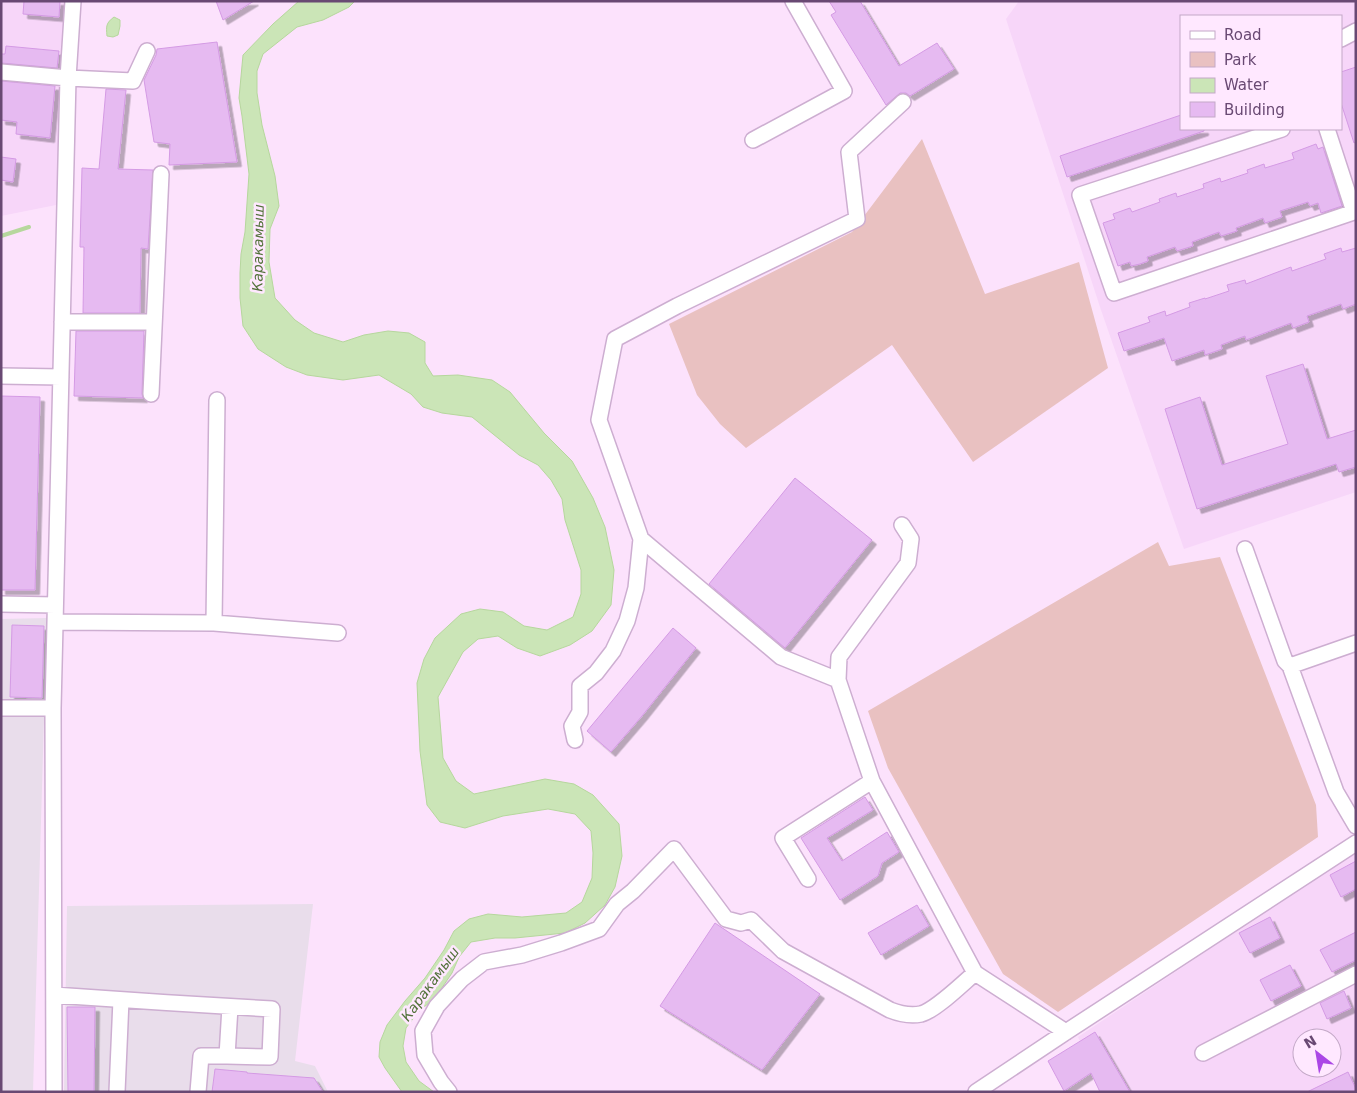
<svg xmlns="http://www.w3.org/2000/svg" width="1357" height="1093" font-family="'DejaVu Sans',sans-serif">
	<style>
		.residential { fill: #f7d6f9; fill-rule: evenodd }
		.industrial { fill: #e9ddeb }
		.green { fill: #e9c1c1 }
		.water { fill: #cbe5b7; stroke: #b6d79d }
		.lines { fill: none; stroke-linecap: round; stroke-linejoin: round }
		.stream { stroke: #b6d79d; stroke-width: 4 }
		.building { fill: #e6baf1; stroke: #d49ae4; filter: url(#shadow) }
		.minor-casing { stroke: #cdaed1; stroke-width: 18 }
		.minor { stroke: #fff; stroke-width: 15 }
		.labels { text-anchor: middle; stroke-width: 5; stroke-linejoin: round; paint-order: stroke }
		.water-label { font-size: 14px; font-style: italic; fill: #52723a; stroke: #ffe8ff }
	</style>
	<defs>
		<filter id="shadow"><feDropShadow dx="4.5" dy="4.5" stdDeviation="0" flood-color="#0004"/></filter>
	</defs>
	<rect width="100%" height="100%" fill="#fce2fc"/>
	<path class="residential" d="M 1,1 L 78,1 L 56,205 L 1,216 Z
		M 1019,1 L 1356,1 L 1356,492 L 1184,549 L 1101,310 L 1006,19 ZM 1181,16 L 1341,16 L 1341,129 L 1181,129 Z
		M 1356,851 L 1356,1092 L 1103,1092 L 1078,1037 ZM 1302,1038 L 1332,1038 L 1332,1068 L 1302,1068 Z"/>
	<path class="industrial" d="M 47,618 L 33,1092 L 1,1092 L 1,619 Z
		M 313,904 L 295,1061 L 315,1066 L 328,1092 L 64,1092 L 67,906 Z"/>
	<path class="green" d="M 922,139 L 985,294 L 1079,262 L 1108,368 L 973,462 L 892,345 L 746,448 L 720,424 L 697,395 L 669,324 L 852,232 Z
		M 1158,542 L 1169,566 L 1220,557 L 1316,805 L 1318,837 L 1058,1012 L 1003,974 L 888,768 L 868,711 Z"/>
	<path class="water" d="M 299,1 L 355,1 L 349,7 L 323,20 L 297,27 L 263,54 L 257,71 L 257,93 L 262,125 L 275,176 L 279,206 L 270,229 L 269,262 L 275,298 L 295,320 L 314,333 L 343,342 L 364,335 L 388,331 L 409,333 L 425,342 L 425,363 L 433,376 L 458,375 L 492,380 L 510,392 L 544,433 L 572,461 L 593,498 L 605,527 L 614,570 L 611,605 L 592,631 L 570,645 L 540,656 L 517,648 L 498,636 L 478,639 L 463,652 L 438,697 L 443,758 L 456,781 L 474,794 L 545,779 L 574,784 L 593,795 L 619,824 L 622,856 L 615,887 L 605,905 L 585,923 L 565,933 L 515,938 L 495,938 L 471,942 L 459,957 L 452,973 L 435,998 L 418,1012 L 406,1028 L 403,1046 L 406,1062 L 419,1081 L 434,1092 L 402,1092 L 385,1068 L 379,1057 L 380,1042 L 387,1025 L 405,1001 L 425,978 L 444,950 L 454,931 L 469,919 L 488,914 L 522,917 L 566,913 L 582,902 L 592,878 L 593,853 L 591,831 L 575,814 L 548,809 L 503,816 L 465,828 L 440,822 L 427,805 L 420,751 L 417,683 L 424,659 L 435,638 L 461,614 L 480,609 L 503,612 L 524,626 L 547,630 L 573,617 L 581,594 L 581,570 L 565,520 L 562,499 L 551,480 L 538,465 L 519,455 L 472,417 L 442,413 L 423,407 L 411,394 L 379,375 L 343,380 L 307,375 L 286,367 L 258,349 L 243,326 L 240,298 L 240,273 L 241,254 L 245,232 L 249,174 L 242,116 L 239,98 L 243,55 L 273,24 Z
		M 114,17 L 120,20 L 120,26 L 118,35 L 113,37 L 107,36 C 106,26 106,23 114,17 Z"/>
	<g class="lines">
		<path class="stream" d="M 1,236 L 29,227"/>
	</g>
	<path class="building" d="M 24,1 L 60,1 L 59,17 L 23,14 Z
		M 216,1 L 254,1 L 223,20 Z
		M 829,1 L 860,1 L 899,66 L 937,43 L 954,69 L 910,96 L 906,93 L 900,93 L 886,105 L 831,15 L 836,12 Z
		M 217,42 L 237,162 L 169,165 L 170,144 L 154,142 L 144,80 L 156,55 L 157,49 Z
		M 6,46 L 59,51 L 57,68 L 1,63 L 1,54 L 5,54 Z
		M 1356,67 L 1356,142 L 1354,143 L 1341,103 L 1341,72 Z
		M 1,81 L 55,86 L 50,138 L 16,134 L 17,122 L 1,120 Z
		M 106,89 L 126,90 L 118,169 L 153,170 L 148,249 L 141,248 L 140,313 L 83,313 L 84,247 L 80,247 L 82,168 L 99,169 Z
		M 1181,115 L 1181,129 L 1204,129 L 1204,131 L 1067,177 L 1060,156 Z
		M 1316,144 L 1318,149 L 1323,147 L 1342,206 L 1321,213 L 1318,203 L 1310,206 L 1308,202 L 1280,211 L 1282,217 L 1265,223 L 1263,218 L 1236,228 L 1237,231 L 1221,236 L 1219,232 L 1192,242 L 1193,246 L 1177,251 L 1175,247 L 1147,257 L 1148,261 L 1140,264 L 1131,266 L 1130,262 L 1118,266 L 1103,223 L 1115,219 L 1113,214 L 1130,208 L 1132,212 L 1160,202 L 1159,199 L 1176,193 L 1177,197 L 1204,188 L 1203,184 L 1220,178 L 1221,182 L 1248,173 L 1247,170 L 1264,164 L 1265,168 L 1294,159 L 1292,153 Z
		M 1,157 L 16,159 L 13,182 L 1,180 Z
		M 1341,248 L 1342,252 L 1356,248 L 1356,304 L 1343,309 L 1341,304 L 1307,316 L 1309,322 L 1293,328 L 1291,323 L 1246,340 L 1245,336 L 1221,345 L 1222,349 L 1205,355 L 1204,350 L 1172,361 L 1164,338 L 1124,351 L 1118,333 L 1150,322 L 1148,317 L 1165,311 L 1166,316 L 1190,307 L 1189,303 L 1205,298 L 1205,299 L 1229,291 L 1227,285 L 1245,280 L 1246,284 L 1291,267 L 1292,271 L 1326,259 L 1324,254 Z
		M 76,331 L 144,331 L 142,394 L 143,398 L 74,396 Z
		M 1303,364 L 1327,439 L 1356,430 L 1356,467 L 1339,472 L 1336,464 L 1197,509 L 1165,409 L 1200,397 L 1222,465 L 1288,444 L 1266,376 Z
		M 1,396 L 40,397 L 35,590 L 1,590 Z
		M 795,478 L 872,540 L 785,648 L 709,584 Z
		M 12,625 L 44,626 L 42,698 L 10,697 Z
		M 673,628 L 696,648 L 642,716 L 611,752 L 587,731 Z
		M 865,797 L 873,810 L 827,838 L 842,861 L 887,832 L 899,852 L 882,863 L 878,876 L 840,900 L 801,838 Z
		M 1356,861 L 1356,889 L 1341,897 L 1330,875 Z
		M 917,905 L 929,926 L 881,955 L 868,933 Z
		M 1270,917 L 1280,938 L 1250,953 L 1239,933 Z
		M 715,923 L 820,994 L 762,1070 L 660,1006 Z
		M 1356,932 L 1356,960 L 1332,972 L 1320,950 Z
		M 1290,965 L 1301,986 L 1271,1001 L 1260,980 Z
		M 1344,991 L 1351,1008 L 1327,1019 L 1320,1003 Z
		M 67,1007 L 95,1007 L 94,1092 L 68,1092 Z
		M 1095,1032 L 1130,1092 L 1100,1092 L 1091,1073 L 1064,1091 L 1048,1061 Z
		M 215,1069 L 247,1072 L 247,1073 L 314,1078 L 323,1092 L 212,1092 Z
		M 1348,1072 L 1356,1089 L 1356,1092 L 1307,1092 Z"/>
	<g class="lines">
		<g class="minor-casing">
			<path id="minor" d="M 1341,39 L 1356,31
				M 1,72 L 68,78 L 133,81 L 147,51
				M 1282,129 L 1080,195 L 1114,293 L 1354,212 L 1327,129
				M 753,140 L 844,91 L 793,1
				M 62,322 L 154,322
				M 1,376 L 61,377
				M 151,394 L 161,174
				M 641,539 L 781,657 L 838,680 L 872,781 L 975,973 L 1066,1032
				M 1245,549 L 1285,661 L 1290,666 L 1336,792 L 1356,826
				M 1,604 L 55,605
				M 55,622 L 214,623 L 338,633
				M 214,623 L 217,400
				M 1290,666 L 1356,643
				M 838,680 L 839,657 L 908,563 L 911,539 L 902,525
				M 1,708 L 53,708
				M 575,740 L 572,726 L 580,712 L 580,686 L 596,673 L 613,651 L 627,621 L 636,588 L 641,539 L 599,420 L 615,339 L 677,306 L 857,219 L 849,152 L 903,102
				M 808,879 L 783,838 L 872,781
				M 54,995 C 127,1000 199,1005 272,1009 L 270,1057 L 227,1056 L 230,1007
				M 1203,1053 L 1356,974
				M 54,1092 L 53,708 L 68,78 L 73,1
				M 117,1092 L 121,1000
				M 198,1092 L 201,1056 L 227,1056
				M 449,1092 L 441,1082 L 425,1055 L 423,1031 L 437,1006 L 462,979 L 484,962 L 522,955 L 561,943 L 599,929 L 617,904 L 633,891 L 674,849 L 726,919 L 741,923 L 751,920 L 783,951 L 890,1010 C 900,1014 910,1016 921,1014 C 936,1010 963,983 975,973
				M 976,1092 L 1066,1032 L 1356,843"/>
		</g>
		<use href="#minor" class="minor"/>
	</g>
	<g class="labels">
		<g class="water-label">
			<text transform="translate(258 248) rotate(-89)" y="5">Каракамыш</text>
			<text transform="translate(430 984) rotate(-54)" y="5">Каракамыш</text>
		</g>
	</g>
	<rect width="1357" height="1093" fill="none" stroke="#694973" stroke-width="5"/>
	<rect x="1180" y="15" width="162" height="115" fill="#ffe8ff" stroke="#c3a8c7"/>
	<rect x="1190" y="31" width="25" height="8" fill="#ffffff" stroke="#c3a8c7"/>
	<text x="1224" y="40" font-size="15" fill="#694973">Road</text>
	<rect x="1190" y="52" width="25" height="15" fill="#e9c1c1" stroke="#c3a8c7"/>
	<text x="1224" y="65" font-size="15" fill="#694973">Park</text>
	<rect x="1190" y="78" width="25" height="15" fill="#cbe5b7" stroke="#c3a8c7"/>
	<text x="1224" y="90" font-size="15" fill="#694973">Water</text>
	<rect x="1190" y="102" width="25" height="15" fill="#e6baf1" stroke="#c3a8c7"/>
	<text x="1224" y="115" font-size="15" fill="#694973">Building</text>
	<g transform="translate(1317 1053) rotate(329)"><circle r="24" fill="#ffe8ff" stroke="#c3a8c7"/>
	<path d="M0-4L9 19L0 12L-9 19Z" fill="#ab47e6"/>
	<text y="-8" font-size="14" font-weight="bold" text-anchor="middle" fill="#694973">N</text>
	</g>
</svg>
